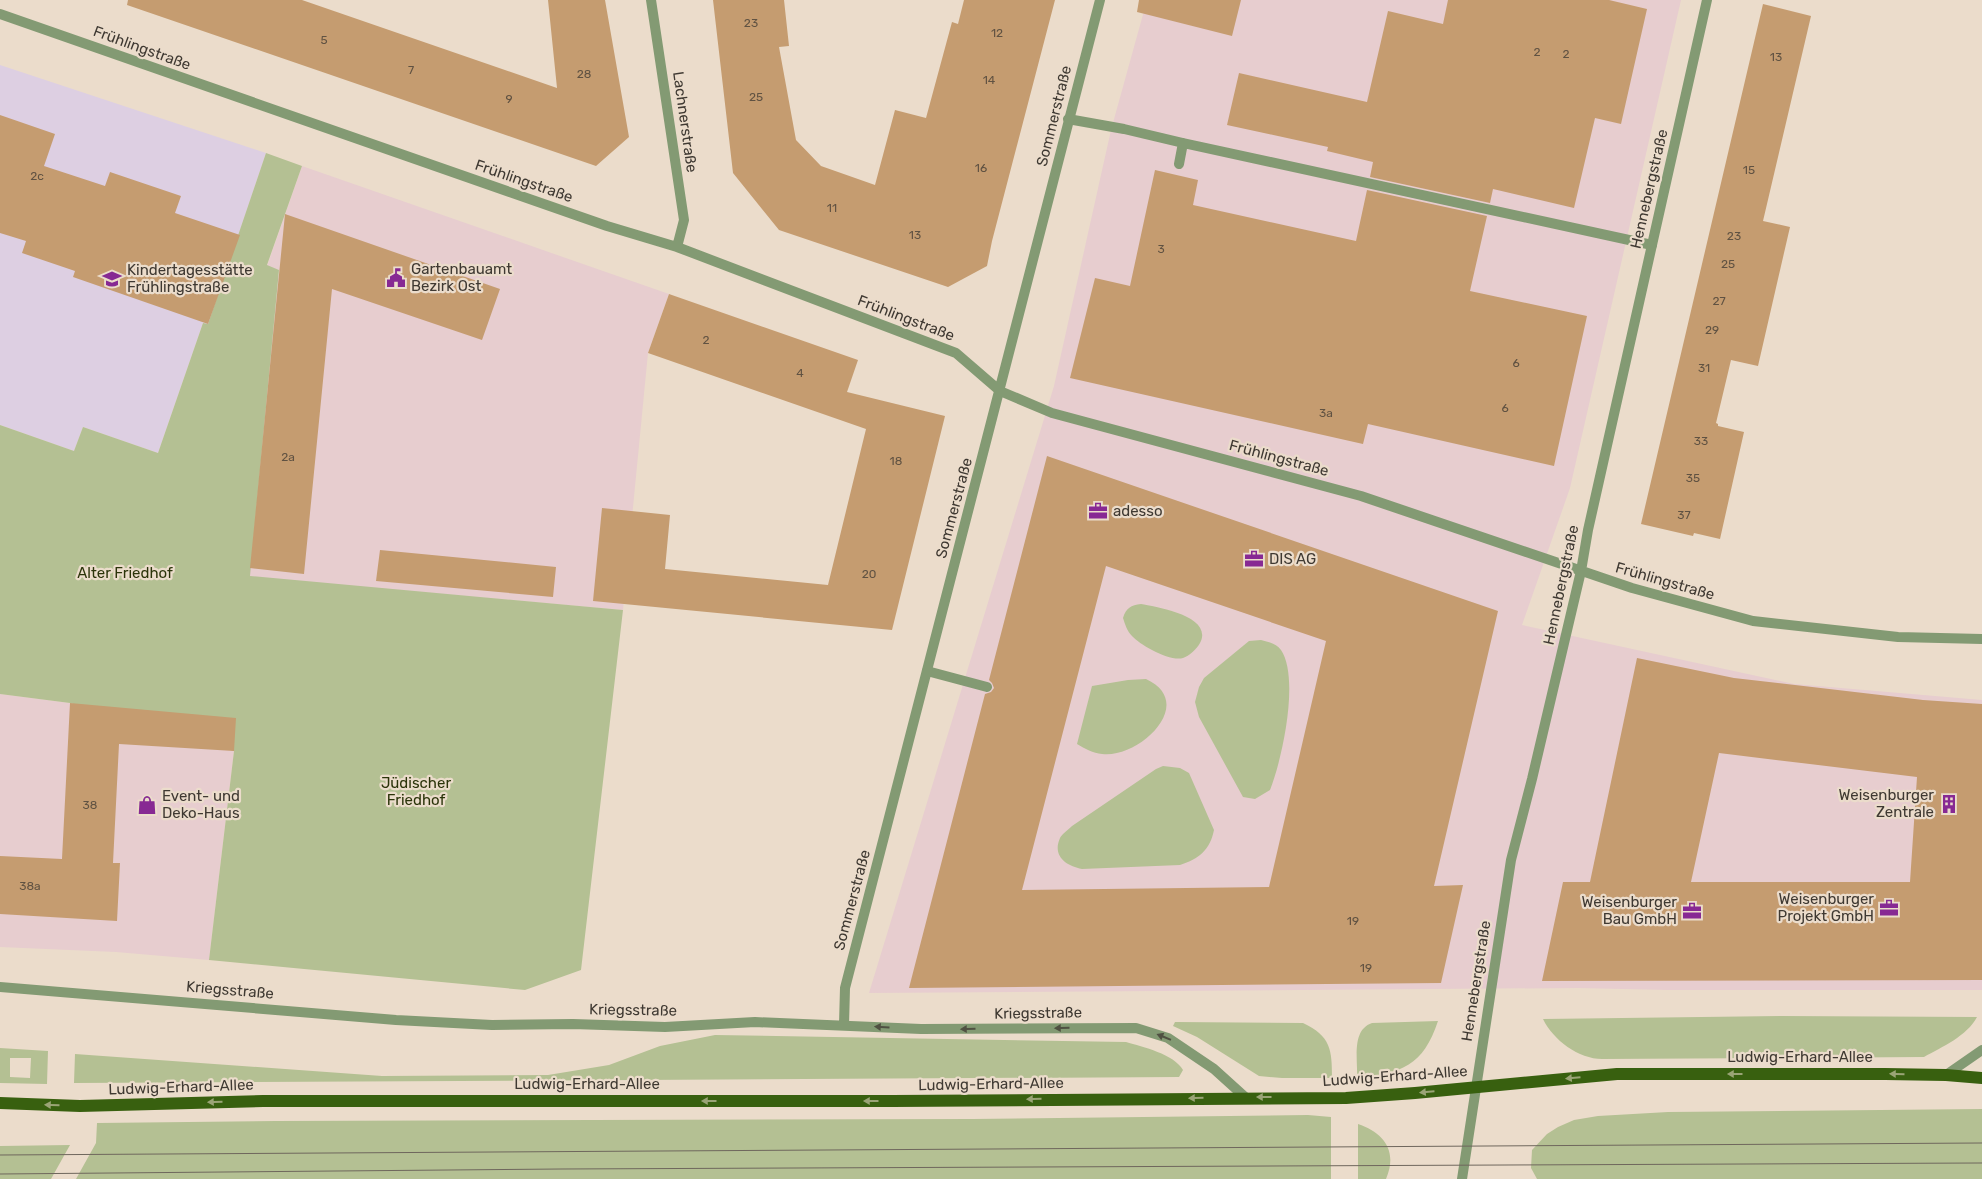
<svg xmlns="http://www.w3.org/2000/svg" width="1982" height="1179" font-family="Rubik,sans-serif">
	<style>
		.commercial { fill: #e7cdcf }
		.education { fill: #ddcfe2 }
		.green { fill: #b4c093; fill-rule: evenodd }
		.building { fill: #c59c70; fill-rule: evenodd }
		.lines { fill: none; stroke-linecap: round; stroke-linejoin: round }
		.service { stroke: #839a73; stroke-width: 10 }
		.minor { stroke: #839a73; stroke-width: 10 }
		.primary { stroke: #38600f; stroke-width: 12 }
		.tram { stroke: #6f675d; stroke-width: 1 }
		.oneway { fill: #505142 }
		.oneway2 { fill: #9aa476 }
		.labels { text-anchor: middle; stroke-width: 4.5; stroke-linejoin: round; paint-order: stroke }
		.number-label { font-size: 12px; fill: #605242 }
		.street-label { font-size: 15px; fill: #3f3932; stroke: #ebdccb }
		.poi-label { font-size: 15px; fill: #3f3932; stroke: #ebdccb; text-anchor: start }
		.park-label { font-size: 15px; fill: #2b340a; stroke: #ebdccb }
	</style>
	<rect width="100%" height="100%" fill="#ebdccb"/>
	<path class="commercial" d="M 1147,0 L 1681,0 L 1570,488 L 1522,625 L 1794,684 L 1982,700 L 1982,990 L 1669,990 L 1578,988 L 869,993 L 1054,386 L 1111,130 Z
		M 302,166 L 669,294 L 648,353 L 623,610 L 249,577 L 279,270 L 267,266 Z
		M 0,694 L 70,703 L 234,751 L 209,960 L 116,952 L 0,947 Z"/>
	<path class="education" d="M 0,65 L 266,153 L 208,325 L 203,323 L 158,453 L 83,427 L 74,451 L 0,425 Z"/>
	<path class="green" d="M 266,153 L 302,166 L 267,265 L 279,270 L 250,576 L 623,610 L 581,970 L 525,990 L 209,960 L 234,751 L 70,703 L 0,694 L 0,425 L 74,451 L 83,427 L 158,453 L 203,323 L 208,324 Z
		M 1141,604 C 1157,607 1214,616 1200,643 C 1197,649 1189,656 1183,658 C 1170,662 1140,645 1132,636 C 1127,631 1125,624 1123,618 C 1126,608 1131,605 1141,604 Z
		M 1261,640 C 1268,642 1276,643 1281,650 C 1300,678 1282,760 1270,790 L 1255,799 L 1243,797 L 1199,717 L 1195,702 L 1199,687 L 1204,678 L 1249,641 Z
		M 1146,679 C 1198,703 1139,759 1102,754 C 1093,753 1085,749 1077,744 L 1092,686 L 1128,680 Z
		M 1163,766 L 1180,768 L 1189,773 L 1214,830 C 1210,850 1199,859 1180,865 L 1082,869 C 1066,866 1052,856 1060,838 C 1062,834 1068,830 1072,826 L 1156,769 Z
		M 1782,1016 L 1977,1017 C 1967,1036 1942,1047 1924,1057 L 1602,1059 C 1579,1059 1553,1040 1543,1019 Z
		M 1438,1021 C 1423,1066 1402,1073 1357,1078 C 1358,1060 1351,1030 1372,1023 Z
		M 1175,1022 L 1303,1023 C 1331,1036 1332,1050 1332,1078 L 1282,1078 L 1259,1076 L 1197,1037 L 1173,1026 Z
		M 715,1035 L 1126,1042 C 1143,1047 1174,1054 1183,1070 L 1179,1077 L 74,1083 L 75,1054 L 382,1076 L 548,1075 L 609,1065 L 660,1046 Z
		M 0,1048 L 48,1051 L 47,1084 L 0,1083 ZM 10,1058 L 31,1058 L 30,1078 L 10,1077 Z
		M 1982,1109 L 1982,1179 L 1537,1179 L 1531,1168 L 1532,1150 L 1547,1134 L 1558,1127 L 1574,1120 L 1598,1116 L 1668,1112 Z
		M 1308,1115 L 1331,1117 L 1331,1179 L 76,1179 L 96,1143 L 97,1123 L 276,1121 L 973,1119 Z
		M 1358,1124 C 1384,1133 1398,1151 1386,1179 L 1358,1179 Z
		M 70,1145 L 51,1179 L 0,1179 L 0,1146 Z"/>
	<path class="building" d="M 128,0 L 302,0 L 557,88 L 548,0 L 605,0 L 629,137 L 596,166 L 127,5 Z
		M 713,0 L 784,0 L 789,46 L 779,47 L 796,140 L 821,166 L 875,185 L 895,110 L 926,118 L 952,22 L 958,24 L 964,0 L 1055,0 L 992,241 L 987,266 L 948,287 L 779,230 L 733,173 Z
		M 1139,0 L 1241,0 L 1232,36 L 1137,12 Z
		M 1448,0 L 1609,0 L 1647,9 L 1621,124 L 1595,118 L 1574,208 L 1493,189 L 1490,203 L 1370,177 L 1373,162 L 1327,151 L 1328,147 L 1227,125 L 1239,73 L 1367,102 L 1388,11 L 1443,24 Z
		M 1763,4 L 1811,16 L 1763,221 L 1790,227 L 1781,266 L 1758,366 L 1731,360 L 1716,423 L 1718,424 L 1718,426 L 1744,432 L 1720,539 L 1694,533 L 1693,536 L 1641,524 Z
		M 0,115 L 55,134 L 44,166 L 105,186 L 110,172 L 181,196 L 175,213 L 240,235 L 208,324 L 73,277 L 75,271 L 22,253 L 26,241 L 0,233 Z
		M 1155,170 L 1198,180 L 1193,205 L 1356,241 L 1367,190 L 1487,216 L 1470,291 L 1587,316 L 1554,466 L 1368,424 L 1363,444 L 1070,378 L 1095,278 L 1130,286 Z
		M 285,214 L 500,289 L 482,340 L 332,289 L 304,574 L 250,568 Z
		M 669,294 L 858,360 L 847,392 L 945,416 L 892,630 L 593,601 L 602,508 L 670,515 L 665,569 L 828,585 L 866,429 L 648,353 Z
		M 1047,456 L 1498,611 L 1434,886 L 1463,885 L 1441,983 L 909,988 L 985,694 L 991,692 L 994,688 L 992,683 L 989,680 ZM 1106,566 L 1326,641 L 1269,887 L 1022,890 Z
		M 380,550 L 556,567 L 553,597 L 376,581 Z
		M 1637,658 L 1734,678 L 1923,700 L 1982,704 L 1982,980 L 1542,981 L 1563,882 L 1590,882 ZM 1719,753 L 1917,777 L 1910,882 L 1691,882 Z
		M 70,703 L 236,718 L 234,751 L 119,744 L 113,863 L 120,863 L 117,921 L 0,914 L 0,856 L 62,859 Z"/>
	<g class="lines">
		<path class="service" d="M 1068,119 L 1124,129 L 1183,143 L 1652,245
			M 1179,164 L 1183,143
			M 927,671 L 987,687"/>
		<path class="minor" d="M 651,0 L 684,220 L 677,247
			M 0,14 L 607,226 L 677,247 L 956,353 L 1000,391 L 1052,413 L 1361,496 L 1632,588 L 1753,621 L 1898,637 L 1982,639
			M 0,987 L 396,1020 L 492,1025 L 573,1024 L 665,1027 L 755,1022 L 921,1029 L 1136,1028 L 1168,1038 L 1214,1069 L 1245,1097
			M 844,1025 L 845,988 L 1100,0
			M 1946,1075 L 1982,1050
			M 1462,1179 L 1511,860 L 1532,779 L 1581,571 L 1588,530 L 1707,0"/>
		<path class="primary" d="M 0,1103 L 80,1106 L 263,1101 L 892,1101 L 1346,1098 L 1415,1093 L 1617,1074 L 1885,1074 L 1946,1075 L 1982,1078"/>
		<path class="tram" d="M 0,1155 L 1982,1143
			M 0,1174 L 561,1169 L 1982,1163"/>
	</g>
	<defs><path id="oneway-solid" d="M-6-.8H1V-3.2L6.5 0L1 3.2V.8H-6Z" transform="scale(1.25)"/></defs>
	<g class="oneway">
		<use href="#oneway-solid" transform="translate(882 1027) rotate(-177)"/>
		<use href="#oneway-solid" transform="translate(1062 1028) rotate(179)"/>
		<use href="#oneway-solid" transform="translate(968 1029) rotate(179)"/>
		<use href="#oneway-solid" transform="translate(1164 1037) rotate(-158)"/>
	</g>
	<g class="oneway2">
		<use href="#oneway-solid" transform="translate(1735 1074) rotate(180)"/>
		<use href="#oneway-solid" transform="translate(1897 1074) rotate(-179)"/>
		<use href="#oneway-solid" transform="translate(1573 1078) rotate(175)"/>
		<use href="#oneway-solid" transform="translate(1427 1092) rotate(175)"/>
		<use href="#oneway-solid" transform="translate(1264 1097) rotate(-180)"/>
		<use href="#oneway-solid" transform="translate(1196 1098) rotate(179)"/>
		<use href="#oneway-solid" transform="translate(1034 1099) rotate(179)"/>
		<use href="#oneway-solid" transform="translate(709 1101) rotate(-180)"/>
		<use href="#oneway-solid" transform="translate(871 1101) rotate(-180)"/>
		<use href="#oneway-solid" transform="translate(215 1102) rotate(178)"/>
		<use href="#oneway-solid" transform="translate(52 1105) rotate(-178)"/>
	</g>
	<defs>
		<g id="civic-bare" transform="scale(1.5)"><path d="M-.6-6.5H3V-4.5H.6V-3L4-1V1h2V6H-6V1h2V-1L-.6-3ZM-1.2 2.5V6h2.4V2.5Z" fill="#872993" stroke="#ebdccb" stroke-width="2.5" paint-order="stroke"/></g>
		<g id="school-bare" transform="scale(1.5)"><path d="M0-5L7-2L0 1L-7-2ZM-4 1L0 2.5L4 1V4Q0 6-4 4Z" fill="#872993" stroke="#ebdccb" stroke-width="2.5" paint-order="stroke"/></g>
		<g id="office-bare" transform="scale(1.5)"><path d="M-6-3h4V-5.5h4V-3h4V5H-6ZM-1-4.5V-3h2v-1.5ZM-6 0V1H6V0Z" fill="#872993" stroke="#ebdccb" stroke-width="2.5" paint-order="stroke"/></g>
		<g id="building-bare" transform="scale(1.5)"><path d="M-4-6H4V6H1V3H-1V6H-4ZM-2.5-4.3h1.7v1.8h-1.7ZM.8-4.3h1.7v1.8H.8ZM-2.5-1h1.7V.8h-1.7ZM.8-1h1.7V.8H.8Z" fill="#872993" stroke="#ebdccb" stroke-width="2.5" paint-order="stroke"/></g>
		<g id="shop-bare" transform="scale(1.5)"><path d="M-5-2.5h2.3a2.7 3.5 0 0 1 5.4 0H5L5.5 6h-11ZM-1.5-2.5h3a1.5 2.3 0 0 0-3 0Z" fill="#872993" stroke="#ebdccb" stroke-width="2.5" paint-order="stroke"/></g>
	</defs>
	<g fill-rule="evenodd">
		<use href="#civic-bare" x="396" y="278"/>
		<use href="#school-bare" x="112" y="279"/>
		<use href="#office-bare" x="1098" y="511"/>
		<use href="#office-bare" x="1254" y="559"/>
		<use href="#building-bare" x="1949" y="804"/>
		<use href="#shop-bare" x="147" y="805"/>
		<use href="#office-bare" x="1889" y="908"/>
		<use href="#office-bare" x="1692" y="911"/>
	</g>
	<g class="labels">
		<g class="number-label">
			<text x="751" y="27">23</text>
			<text x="997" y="37">12</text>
			<text x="324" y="44">5</text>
			<text x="1537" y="56">2</text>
			<text x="1566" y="58">2</text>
			<text x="1776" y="61">13</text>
			<text x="411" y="74">7</text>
			<text x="584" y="78">28</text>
			<text x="989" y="84">14</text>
			<text x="756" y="101">25</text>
			<text x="509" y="103">9</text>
			<text x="981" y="172">16</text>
			<text x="1749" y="174">15</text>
			<text x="37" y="180">2c</text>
			<text x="832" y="212">11</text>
			<text x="915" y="239">13</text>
			<text x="1734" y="240">23</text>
			<text x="1161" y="253">3</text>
			<text x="1728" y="268">25</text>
			<text x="1719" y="305">27</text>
			<text x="1712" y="334">29</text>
			<text x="706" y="344">2</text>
			<text x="1516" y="367">6</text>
			<text x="1704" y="372">31</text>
			<text x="800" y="377">4</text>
			<text x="1505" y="412">6</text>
			<text x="1326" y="417">3a</text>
			<text x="1701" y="445">33</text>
			<text x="288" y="461">2a</text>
			<text x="896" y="465">18</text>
			<text x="1693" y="482">35</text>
			<text x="1684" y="519">37</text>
			<text x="869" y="578">20</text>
			<text x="90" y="809">38</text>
			<text x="30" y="890">38a</text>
			<text x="1353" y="925">19</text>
			<text x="1366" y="972">19</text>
		</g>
		<g class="street-label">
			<text transform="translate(142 48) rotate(20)" y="5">Frühlingstraße</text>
			<text transform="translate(1054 116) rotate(-76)" y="5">Sommerstraße</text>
			<text transform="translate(685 122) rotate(82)" y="5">Lachnerstraße</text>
			<text transform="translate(524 181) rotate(19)" y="5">Frühlingstraße</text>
			<text transform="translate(1649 189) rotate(-77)" y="5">Hennebergstraße</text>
			<text transform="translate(906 318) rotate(21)" y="5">Frühlingstraße</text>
			<text transform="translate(1279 458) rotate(15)" y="5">Frühlingstraße</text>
			<text transform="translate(954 508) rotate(-75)" y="5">Sommerstraße</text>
			<text transform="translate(1665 581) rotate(16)" y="5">Frühlingstraße</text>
			<text transform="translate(1561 585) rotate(-78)" y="5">Hennebergstraße</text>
			<text transform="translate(852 900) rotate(-75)" y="5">Sommerstraße</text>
			<text transform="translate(1476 981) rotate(-81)" y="5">Hennebergstraße</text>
			<text transform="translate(230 990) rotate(5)" y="5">Kriegsstraße</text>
			<text transform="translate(633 1010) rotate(1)" y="5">Kriegsstraße</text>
			<text transform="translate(1038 1013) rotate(-1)" y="5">Kriegsstraße</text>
			<text x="1800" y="1062">Ludwig-Erhard-Allee</text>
			<text transform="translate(1395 1076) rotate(-4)" y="5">Ludwig-Erhard-Allee</text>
			<text x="587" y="1089">Ludwig-Erhard-Allee</text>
			<text transform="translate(991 1084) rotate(-1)" y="5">Ludwig-Erhard-Allee</text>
			<text transform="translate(181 1087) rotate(-2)" y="5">Ludwig-Erhard-Allee</text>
		</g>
		<g class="poi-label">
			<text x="411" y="274">Gartenbauamt<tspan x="411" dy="17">Bezirk Ost</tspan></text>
			<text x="127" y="275">Kindertagesstätte<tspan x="127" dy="17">Frühlingstraße</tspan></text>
			<text x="1113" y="516">adesso</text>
			<text x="1269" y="564">DIS AG</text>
			<text x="1934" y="800" text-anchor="end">Weisenburger<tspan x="1934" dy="17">Zentrale</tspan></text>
			<text x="162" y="801">Event- und<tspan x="162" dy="17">Deko-Haus</tspan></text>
			<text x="1874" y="904" text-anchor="end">Weisenburger<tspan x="1874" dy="17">Projekt GmbH</tspan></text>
			<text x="1677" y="907" text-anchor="end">Weisenburger<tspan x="1677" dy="17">Bau GmbH</tspan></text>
		</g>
		<g class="park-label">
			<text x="125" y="578">Alter Friedhof</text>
			<text x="416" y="788">Jüdischer<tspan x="416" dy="17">Friedhof</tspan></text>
		</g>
	</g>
</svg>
